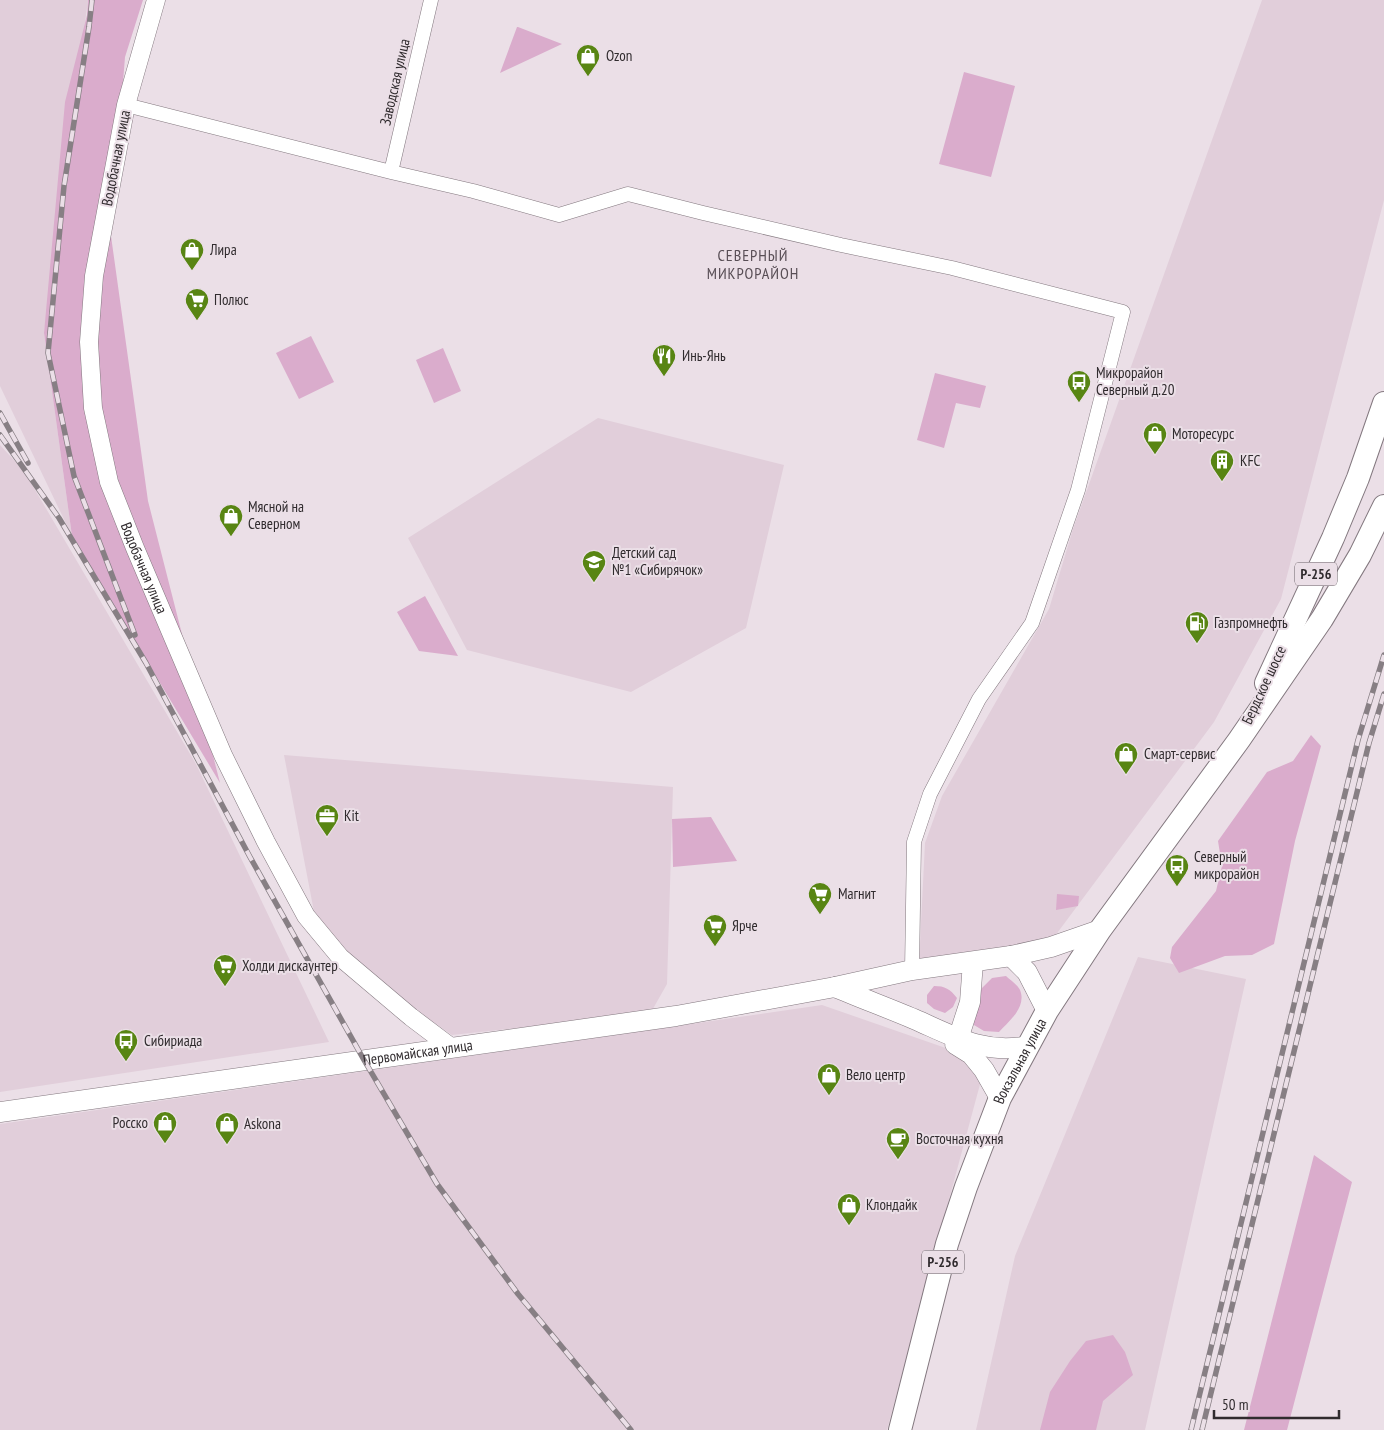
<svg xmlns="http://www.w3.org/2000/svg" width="1384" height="1430" font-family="'PT Sans Narrow',sans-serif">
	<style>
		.built { fill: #e1ceda }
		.green { fill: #daaccc }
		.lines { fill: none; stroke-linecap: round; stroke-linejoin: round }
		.minor-casing { stroke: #83787f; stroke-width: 15 }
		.tertiary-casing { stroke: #83787f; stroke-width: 19 }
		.secondary-casing { stroke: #83787f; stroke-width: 21 }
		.trunk-casing { stroke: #83787f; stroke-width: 24 }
		.minor { stroke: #fff; stroke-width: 14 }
		.tertiary { stroke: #fff; stroke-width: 18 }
		.secondary { stroke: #fff; stroke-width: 20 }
		.trunk { stroke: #fff; stroke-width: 22 }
		.rail-casing { stroke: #877f84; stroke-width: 5.5 }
		.rail { stroke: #ebdfe7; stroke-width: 4; stroke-dasharray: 11; stroke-linecap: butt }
		.labels { text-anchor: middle; stroke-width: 4; stroke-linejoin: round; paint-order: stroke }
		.shield { fill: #ebdfe7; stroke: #686166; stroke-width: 1 }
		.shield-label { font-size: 14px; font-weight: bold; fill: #302b2e }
		.poi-label { font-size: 15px; fill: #302b2e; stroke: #ebdfe7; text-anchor: start }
		.street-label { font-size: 15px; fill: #302b2e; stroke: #ebdfe7 }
		.neighbourhood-label { font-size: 16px; letter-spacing: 1px; fill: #584e55; stroke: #ebdfe7 }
	</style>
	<rect width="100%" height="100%" fill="#ebdfe7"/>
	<path class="built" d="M 0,0 L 88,0 L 44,333 L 72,536 L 0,386 Z
		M 1262,0 L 1384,0 L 1384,200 L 1281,599 L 1214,722 L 1052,940 L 919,963 L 925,843 L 942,796 L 1049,609 L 1073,529 Z
		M 598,418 L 784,465 L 746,628 L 631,692 L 467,650 L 408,538 Z
		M 0,445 L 24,471 L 196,764 L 329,1042 L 0,1092 Z
		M 284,755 L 673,787 L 667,984 L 650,1014 L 452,1035 L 320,943 Z
		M 1138,957 L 1246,979 L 1145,1430 L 976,1430 L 1015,1256 Z
		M 822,1005 L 986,1062 L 887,1430 L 0,1430 L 0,1124 Z"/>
	<path class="green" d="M 88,0 L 143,0 L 125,57 L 111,236 L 148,501 L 220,783 L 72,536 L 44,333 L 65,102 L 87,15 Z
		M 518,27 L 562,44 L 500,73 L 517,27 Z
		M 964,72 L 1015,86 L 991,177 L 939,164 Z
		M 311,336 L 334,382 L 299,399 L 276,353 Z
		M 443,348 L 461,391 L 434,403 L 416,360 Z
		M 935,373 L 986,386 L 980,408 L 956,403 L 944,448 L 917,440 Z
		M 425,596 L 458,656 L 419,651 L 397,612 Z
		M 1311,735 L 1321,746 L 1295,841 L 1274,944 L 1252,955 L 1225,956 L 1179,973 L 1170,958 L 1172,947 L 1216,891 L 1222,866 L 1218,841 L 1267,772 L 1293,761 Z
		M 711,817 L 737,861 L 673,867 L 672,819 Z
		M 1057,894 L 1079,896 L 1078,906 L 1056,910 Z
		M 1006,976 C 1010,980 1018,985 1020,990 C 1027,1007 1009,1021 999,1032 L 984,1031 L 974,1025 L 971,1013 L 982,988 L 992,978 Z
		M 934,986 C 945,986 950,989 957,998 L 953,1007 L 945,1013 L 934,1009 L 927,1003 L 927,995 Z
		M 1314,1155 L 1352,1182 L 1287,1430 L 1244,1430 Z
		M 1113,1335 L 1125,1352 L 1133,1375 L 1103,1401 L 1096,1430 L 1040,1430 L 1050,1392 L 1070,1361 L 1086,1341 Z"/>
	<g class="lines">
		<g class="minor-casing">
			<path id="minor" d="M 126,105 L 391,172 L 473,191 L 559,215 L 628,194 L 703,213 L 841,245 L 952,268 L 1123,312 L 1078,490 L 1032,623 L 979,699 L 930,794 L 914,842 L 912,970
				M 391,172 L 431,0"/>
		</g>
		<g class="tertiary-casing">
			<g id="tertiary">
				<path id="s1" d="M 156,0 L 126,105 L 94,276 L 89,342 L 93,408 L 109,482 L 135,548 L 223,755 L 266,842 L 306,916 L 340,957 L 411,1017 L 452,1048"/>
			</g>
		</g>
		<g class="secondary-casing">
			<g id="secondary">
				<path d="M 1011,956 L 1027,972 L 1047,1011"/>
				<path d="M 835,987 C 861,998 888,1008 914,1019 C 953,1036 984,1055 1028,1046"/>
				<path d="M 958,1039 L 970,1002 L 973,962"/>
				<path d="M 955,1044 L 971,1054 L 984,1070 L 1000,1098"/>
				<path id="s2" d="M 0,1112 L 676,1016 L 835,987 L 912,970 L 1011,956 L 1051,947 L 1100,930"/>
			</g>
		</g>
		<g class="trunk-casing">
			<g id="trunk">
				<path d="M 1266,683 L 1333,538 L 1358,478 L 1384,403"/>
				<path id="s3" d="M 900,1430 L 947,1244 L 966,1187 L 1000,1098 L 1047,1011 L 1100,930 L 1239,740 L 1322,619 L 1360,555 L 1384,506"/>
			</g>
		</g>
		<use href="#minor" class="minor"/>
		<use href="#tertiary" class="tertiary"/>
		<use href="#secondary" class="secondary"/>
		<use href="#trunk" class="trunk"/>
		<g class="rail-casing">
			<path id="rail" d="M 92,0 L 89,27 L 64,186 L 48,353 L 74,476 L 135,635
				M 0,413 L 28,463
				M 0,435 L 59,518 L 146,663 L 250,857 L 364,1060 L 437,1184 L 518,1294 L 631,1430
				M 1191,1430 L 1358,740 L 1384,655
				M 1202,1430 L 1369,743 L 1384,694"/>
		</g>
		<use href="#rail" class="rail"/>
	</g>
	<defs>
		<g id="shop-pin" transform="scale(1.25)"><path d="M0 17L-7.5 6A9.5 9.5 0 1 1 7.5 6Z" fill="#588513" stroke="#ebdfe7"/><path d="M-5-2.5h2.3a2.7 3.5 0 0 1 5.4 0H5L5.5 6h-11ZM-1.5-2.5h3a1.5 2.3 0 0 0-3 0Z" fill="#fff"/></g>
		<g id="supermarket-pin" transform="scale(1.25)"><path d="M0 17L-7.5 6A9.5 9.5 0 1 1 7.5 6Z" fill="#588513" stroke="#ebdfe7"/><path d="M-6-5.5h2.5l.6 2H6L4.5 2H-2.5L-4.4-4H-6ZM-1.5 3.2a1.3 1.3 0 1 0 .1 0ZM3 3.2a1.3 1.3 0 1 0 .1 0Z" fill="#fff"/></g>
		<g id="restaurant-pin" transform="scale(1.25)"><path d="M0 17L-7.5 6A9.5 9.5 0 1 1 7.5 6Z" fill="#588513" stroke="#ebdfe7"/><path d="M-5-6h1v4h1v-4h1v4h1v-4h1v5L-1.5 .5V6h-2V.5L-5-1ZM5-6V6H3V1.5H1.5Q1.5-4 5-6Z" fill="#fff"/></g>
		<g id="bus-pin" transform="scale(1.25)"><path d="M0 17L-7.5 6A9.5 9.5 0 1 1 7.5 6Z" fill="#588513" stroke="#ebdfe7"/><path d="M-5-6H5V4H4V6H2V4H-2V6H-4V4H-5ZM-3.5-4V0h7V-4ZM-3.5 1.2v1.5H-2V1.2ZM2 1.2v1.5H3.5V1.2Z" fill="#fff"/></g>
		<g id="building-pin" transform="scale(1.25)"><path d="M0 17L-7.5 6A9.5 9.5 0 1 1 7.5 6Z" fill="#588513" stroke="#ebdfe7"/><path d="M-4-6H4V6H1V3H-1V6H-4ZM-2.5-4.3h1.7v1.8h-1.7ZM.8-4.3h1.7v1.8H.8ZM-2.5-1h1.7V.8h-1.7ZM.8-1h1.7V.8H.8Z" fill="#fff"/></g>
		<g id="school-pin" transform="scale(1.25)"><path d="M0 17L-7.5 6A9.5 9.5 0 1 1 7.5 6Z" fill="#588513" stroke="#ebdfe7"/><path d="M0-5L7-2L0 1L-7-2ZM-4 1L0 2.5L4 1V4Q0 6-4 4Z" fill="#fff"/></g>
		<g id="fuel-pin" transform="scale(1.25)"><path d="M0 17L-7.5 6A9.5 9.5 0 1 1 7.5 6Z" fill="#588513" stroke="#ebdfe7"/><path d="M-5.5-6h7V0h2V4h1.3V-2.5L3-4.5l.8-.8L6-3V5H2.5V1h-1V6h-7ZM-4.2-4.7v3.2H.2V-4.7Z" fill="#fff"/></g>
		<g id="office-pin" transform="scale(1.25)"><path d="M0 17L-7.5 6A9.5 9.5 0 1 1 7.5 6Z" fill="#588513" stroke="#ebdfe7"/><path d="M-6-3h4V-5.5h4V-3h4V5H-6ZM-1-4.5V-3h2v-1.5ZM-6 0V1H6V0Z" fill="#fff"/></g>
		<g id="cafe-pin" transform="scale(1.25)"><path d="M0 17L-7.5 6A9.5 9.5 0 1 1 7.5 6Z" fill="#588513" stroke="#ebdfe7"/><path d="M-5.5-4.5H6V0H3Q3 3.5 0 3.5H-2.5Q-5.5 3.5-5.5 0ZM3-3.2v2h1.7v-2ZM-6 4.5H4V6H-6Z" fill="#fff"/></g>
	</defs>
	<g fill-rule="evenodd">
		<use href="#shop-pin" x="588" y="56"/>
		<use href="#shop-pin" x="192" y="250"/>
		<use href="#supermarket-pin" x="197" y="300"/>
		<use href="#restaurant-pin" x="664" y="356"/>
		<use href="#bus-pin" x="1079" y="382"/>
		<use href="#shop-pin" x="1155" y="434"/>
		<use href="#building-pin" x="1222" y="461"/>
		<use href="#shop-pin" x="231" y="516"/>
		<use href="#school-pin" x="594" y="562"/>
		<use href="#fuel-pin" x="1197" y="623"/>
		<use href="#shop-pin" x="1126" y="754"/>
		<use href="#office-pin" x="327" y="816"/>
		<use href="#bus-pin" x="1177" y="866"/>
		<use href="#supermarket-pin" x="820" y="894"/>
		<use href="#supermarket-pin" x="715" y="926"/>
		<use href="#supermarket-pin" x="225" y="966"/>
		<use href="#bus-pin" x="126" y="1041"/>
		<use href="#shop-pin" x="829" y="1075"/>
		<use href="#shop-pin" x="165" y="1123"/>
		<use href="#shop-pin" x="227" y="1124"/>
		<use href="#cafe-pin" x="898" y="1139"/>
		<use href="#shop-pin" x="849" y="1205"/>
	</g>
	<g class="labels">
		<g class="shield">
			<rect x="1295" y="562.5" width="42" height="23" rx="4"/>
			<rect x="922" y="1250.5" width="42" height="23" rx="4"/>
		</g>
		<g class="shield-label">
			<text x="1316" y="579">Р-256</text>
			<text x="943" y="1267">Р-256</text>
		</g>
		<g class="poi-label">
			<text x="606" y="61">Ozon</text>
			<text x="210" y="255">Лира</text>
			<text x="214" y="305">Полюс</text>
			<text x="682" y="361">Инь-Янь</text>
			<text x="1096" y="378">Микрорайон<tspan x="1096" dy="17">Северный д.20</tspan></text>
			<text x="1172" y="439">Моторесурс</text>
			<text x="1240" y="466">KFC</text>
			<text x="248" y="512">Мясной на<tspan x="248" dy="17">Северном</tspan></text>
			<text x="612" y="558">Детский сад<tspan x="612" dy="17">№1 «Сибирячок»</tspan></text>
			<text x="1214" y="628">Газпромнефть</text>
			<text x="1144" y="759">Смарт-сервис</text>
			<text x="344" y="821">Kit</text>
			<text x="1194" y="862">Северный<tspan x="1194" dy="17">микрорайон</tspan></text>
			<text x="838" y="899">Магнит</text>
			<text x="732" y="931">Ярче</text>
			<text x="242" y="971">Холди дискаунтер</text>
			<text x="144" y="1046">Сибириада</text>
			<text x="846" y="1080">Вело центр</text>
			<text x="148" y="1128" text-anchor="end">Росско</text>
			<text x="244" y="1129">Askona</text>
			<text x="916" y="1144">Восточная кухня</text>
			<text x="866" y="1210">Клондайк</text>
		</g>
		<g class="street-label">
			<text transform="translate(395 82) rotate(-77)" y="5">Заводская улица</text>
			<text transform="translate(116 158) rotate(-79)" y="5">Водобачная улица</text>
			<text dy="5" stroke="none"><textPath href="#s1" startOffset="584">Водобачная улица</textPath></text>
			<text transform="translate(1264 685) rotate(-65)" y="5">Бердское шоссе</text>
			<text dy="5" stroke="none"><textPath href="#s2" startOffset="422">Первомайская улица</textPath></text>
			<text dy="5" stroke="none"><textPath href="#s3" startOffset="389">Вокзальная улица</textPath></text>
		</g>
		<g class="neighbourhood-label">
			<text x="753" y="261">СЕВЕРНЫЙ<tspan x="753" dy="18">МИКРОРАЙОН</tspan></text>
		</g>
	</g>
	<path d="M1214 1410v8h125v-8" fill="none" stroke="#302b2e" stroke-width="2.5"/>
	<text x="1222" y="1410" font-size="15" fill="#302b2e" stroke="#ebdfe7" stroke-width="4" paint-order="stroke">50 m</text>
</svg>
